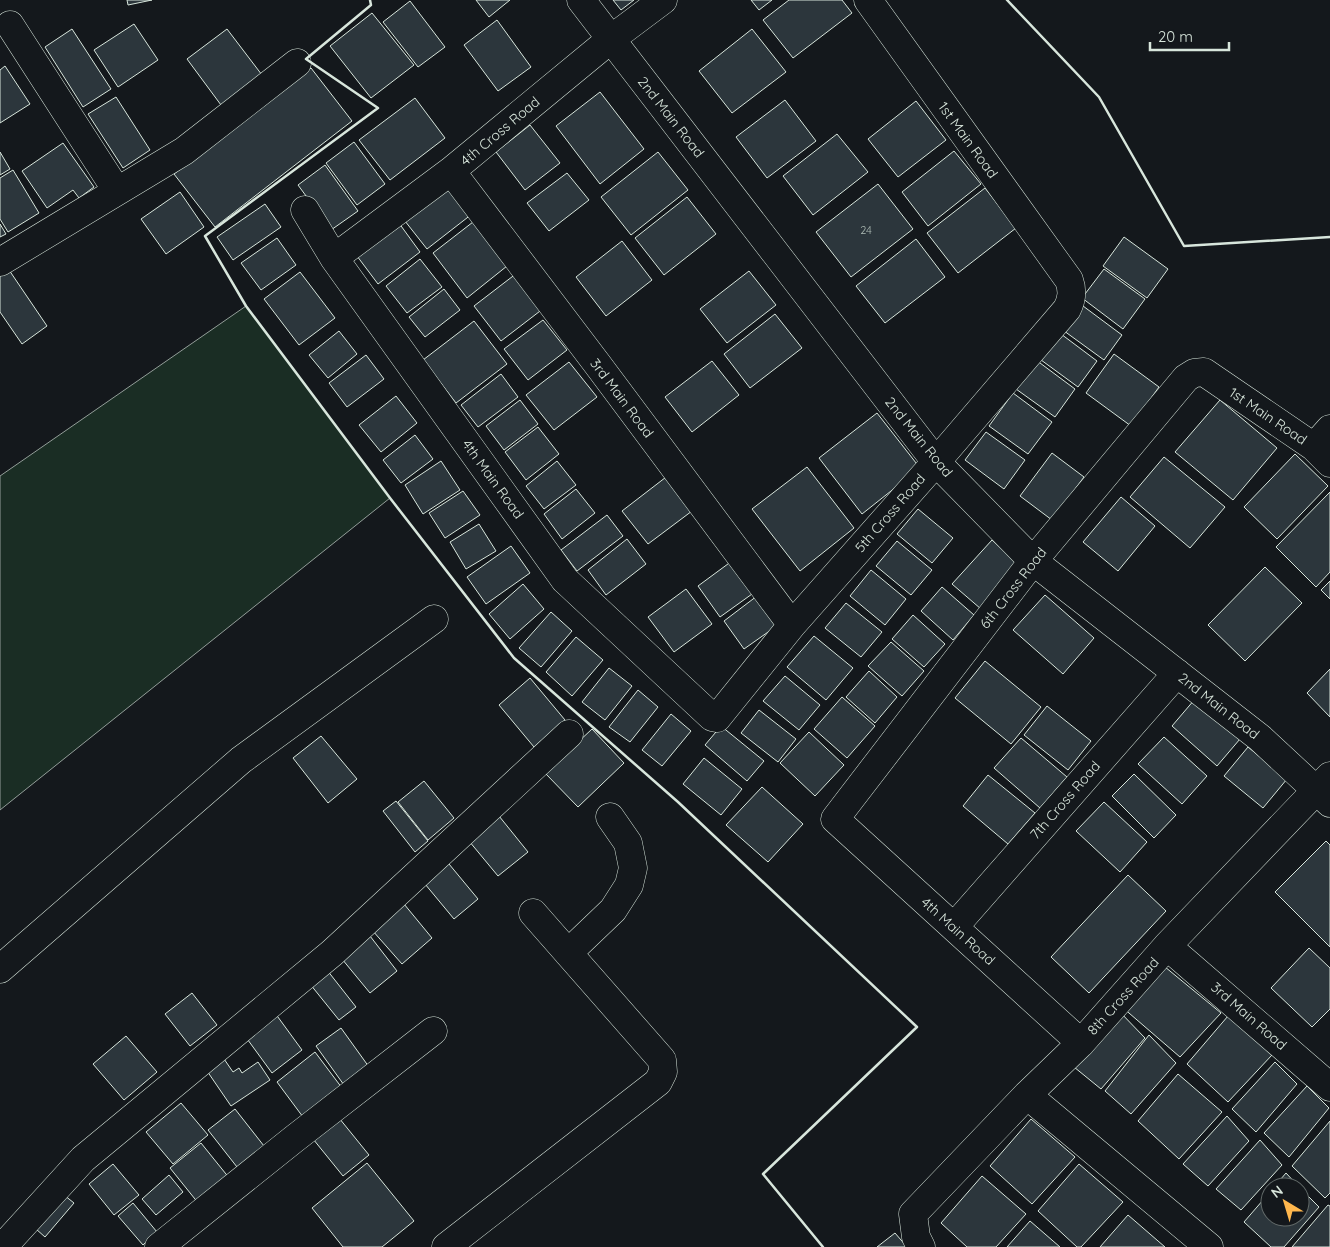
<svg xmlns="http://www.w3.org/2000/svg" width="1330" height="1247" font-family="Quicksand,sans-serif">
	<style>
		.green { fill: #1a2d24; stroke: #939e99 }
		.building { fill: #2c363c; stroke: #d8e6dc }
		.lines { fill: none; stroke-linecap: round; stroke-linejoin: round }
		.minor-casing { stroke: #d8e6dc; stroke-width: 29 }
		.minor { stroke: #14181c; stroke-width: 28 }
		.wall { stroke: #d8e6dc; stroke-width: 2.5 }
		.labels { text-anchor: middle; stroke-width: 4; stroke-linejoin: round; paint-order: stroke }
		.number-label { font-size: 11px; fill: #adbab4 }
		.street-label { font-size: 14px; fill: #d8e6dc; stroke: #14181c }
	</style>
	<rect width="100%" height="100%" fill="#14181c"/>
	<path class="green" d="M 246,306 L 390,498 L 0,810 L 0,476 Z"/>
	<path class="building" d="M 127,0 L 152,0 L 128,5 Z
		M 476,0 L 510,0 L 489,17 Z
		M 613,0 L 634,0 L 621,10 Z
		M 751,0 L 772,0 L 759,10 Z
		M 789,0 L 842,0 L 852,13 L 793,58 L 763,20 Z
		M 410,1 L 445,47 L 418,67 L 383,22 Z
		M 372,13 L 414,65 L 371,98 L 330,46 Z
		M 497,20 L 531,67 L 498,91 L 464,45 Z
		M 134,24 L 158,60 L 118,87 L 94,50 Z
		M 72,29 L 111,89 L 83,107 L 45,47 Z
		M 227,29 L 262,75 L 221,105 L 187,59 Z
		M 752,29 L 786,72 L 732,113 L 699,71 Z
		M 5,66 L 30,104 L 0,123 L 0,70 Z
		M 311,68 L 352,121 L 215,227 L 174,174 Z
		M 600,92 L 644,149 L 600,184 L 556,126 Z
		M 116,97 L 150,150 L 123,168 L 88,114 Z
		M 415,98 L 445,138 L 390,180 L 359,140 Z
		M 785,100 L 816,141 L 767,178 L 736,137 Z
		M 916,101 L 946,140 L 898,177 L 868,139 Z
		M 530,125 L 560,163 L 525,190 L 496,152 Z
		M 837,134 L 868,172 L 813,215 L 783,176 Z
		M 354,142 L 385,184 L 357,205 L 326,163 Z
		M 63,143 L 94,187 L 79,198 L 73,190 L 47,208 L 22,171 Z
		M 954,151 L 981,184 L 928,226 L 902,192 Z
		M 0,152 L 10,169 L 0,175 Z
		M 658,152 L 688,190 L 631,235 L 601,197 Z
		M 325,165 L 358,211 L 331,230 L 298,185 Z
		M 13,170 L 39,213 L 8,232 L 0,219 L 0,178 Z
		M 567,173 L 589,200 L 549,231 L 527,203 Z
		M 447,181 L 472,214 L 427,249 L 401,216 Z
		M 878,184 L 913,229 L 851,277 L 816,232 Z
		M 985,188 L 1016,228 L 958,273 L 927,233 Z
		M 180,192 L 204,227 L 166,254 L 141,219 Z
		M 687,197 L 716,234 L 664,275 L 635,238 Z
		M 265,204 L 281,227 L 233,260 L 217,237 Z
		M 396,219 L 420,252 L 378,284 L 354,252 Z
		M 473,222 L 507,266 L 467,298 L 433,253 Z
		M 0,224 L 6,234 L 0,237 Z
		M 1124,237 L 1168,269 L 1147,298 L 1103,266 Z
		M 277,238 L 296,265 L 261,290 L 241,263 Z
		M 916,239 L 945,277 L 885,323 L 856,286 Z
		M 622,241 L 652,280 L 606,316 L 576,277 Z
		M 420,259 L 442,287 L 407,313 L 386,286 Z
		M 7,267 L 47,326 L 22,344 L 0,312 L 0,272 Z
		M 1104,269 L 1145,299 L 1123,329 L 1082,298 Z
		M 749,271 L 776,305 L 727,343 L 700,309 Z
		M 300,272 L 335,318 L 299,345 L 264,299 Z
		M 517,273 L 544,308 L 501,341 L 474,306 Z
		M 444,289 L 460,310 L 425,337 L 409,317 Z
		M 1079,303 L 1122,335 L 1104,360 L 1060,328 Z
		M 775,314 L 802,348 L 750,388 L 724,354 Z
		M 543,320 L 567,350 L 528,380 L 504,349 Z
		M 474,321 L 507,364 L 456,403 L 423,360 Z
		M 339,331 L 357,354 L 328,378 L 309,355 Z
		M 1057,331 L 1097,361 L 1078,387 L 1037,357 Z
		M 1114,354 L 1159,387 L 1131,426 L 1086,393 Z
		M 366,355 L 384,379 L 347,407 L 329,383 Z
		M 1036,360 L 1075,389 L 1055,417 L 1016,389 Z
		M 712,361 L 739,395 L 692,432 L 665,397 Z
		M 569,362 L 597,397 L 554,430 L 526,395 Z
		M 501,374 L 518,397 L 478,427 L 461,405 Z
		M 1013,393 L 1052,422 L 1028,454 L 989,426 Z
		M 396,396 L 417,423 L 381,452 L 359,425 Z
		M 520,400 L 538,424 L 504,450 L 486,426 Z
		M 1220,400 L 1277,448 L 1233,500 L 1175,452 Z
		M 877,413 L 920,468 L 862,514 L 819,458 Z
		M 538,427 L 559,454 L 526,480 L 505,452 Z
		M 986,432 L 1025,460 L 1004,489 L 965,460 Z
		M 415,435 L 433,459 L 401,483 L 383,460 Z
		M 1052,453 L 1084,477 L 1052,520 L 1020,496 Z
		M 1295,454 L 1328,486 L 1277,539 L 1244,507 Z
		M 1164,457 L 1225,507 L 1190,548 L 1130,497 Z
		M 441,461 L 460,490 L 423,514 L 405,485 Z
		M 557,461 L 576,485 L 544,509 L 526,486 Z
		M 807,467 L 854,528 L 800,571 L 752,509 Z
		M 670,474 L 696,508 L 648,544 L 622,511 Z
		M 576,489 L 595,513 L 562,539 L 544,514 Z
		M 463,491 L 480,515 L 445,538 L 429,513 Z
		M 1330,492 L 1330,572 L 1316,587 L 1276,547 Z
		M 1121,497 L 1155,526 L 1118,571 L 1083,542 Z
		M 918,509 L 953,538 L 932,563 L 897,534 Z
		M 607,515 L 623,536 L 577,571 L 561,550 Z
		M 479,524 L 496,551 L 466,569 L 450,542 Z
		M 627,539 L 646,564 L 606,595 L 588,570 Z
		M 992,540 L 1020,565 L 981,609 L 952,584 Z
		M 897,541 L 932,570 L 911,595 L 876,566 Z
		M 511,546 L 530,573 L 486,604 L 467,577 Z
		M 736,558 L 759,589 L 720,617 L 698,586 Z
		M 1265,567 L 1302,603 L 1245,661 L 1208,625 Z
		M 871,570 L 906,599 L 885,625 L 850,596 Z
		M 1330,581 L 1330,599 L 1321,590 Z
		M 523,584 L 544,609 L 510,639 L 489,614 Z
		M 942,587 L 974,615 L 953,640 L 921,611 Z
		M 686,589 L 712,624 L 674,652 L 648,617 Z
		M 1045,595 L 1094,638 L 1063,674 L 1013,630 Z
		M 757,596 L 778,625 L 744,649 L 724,621 Z
		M 846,603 L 882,632 L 861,657 L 825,628 Z
		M 551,612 L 572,631 L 541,667 L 519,648 Z
		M 913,615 L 945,644 L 924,667 L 892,639 Z
		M 814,636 L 853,668 L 826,700 L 787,667 Z
		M 576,637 L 603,660 L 572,696 L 546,672 Z
		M 891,642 L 924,671 L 902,696 L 868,666 Z
		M 985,661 L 1041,707 L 1011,744 L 955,698 Z
		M 609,668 L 632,686 L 605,720 L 582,702 Z
		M 1330,669 L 1330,717 L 1307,693 Z
		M 869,671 L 897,697 L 875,723 L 846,697 Z
		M 785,676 L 820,705 L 799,730 L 763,701 Z
		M 530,678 L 565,720 L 534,747 L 499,705 Z
		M 638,690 L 658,707 L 630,742 L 609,727 Z
		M 842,697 L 875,726 L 847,758 L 814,729 Z
		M 1195,699 L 1240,739 L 1217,766 L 1172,726 Z
		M 1047,706 L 1091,741 L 1068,770 L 1024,735 Z
		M 759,710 L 796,739 L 778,762 L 741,733 Z
		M 671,714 L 691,731 L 662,766 L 642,750 Z
		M 721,726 L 764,761 L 747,781 L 705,745 Z
		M 592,729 L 624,763 L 578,807 L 545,773 Z
		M 809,732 L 844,765 L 815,796 L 780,763 Z
		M 321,736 L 357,779 L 328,803 L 293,758 Z
		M 1164,737 L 1207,776 L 1182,804 L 1138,764 Z
		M 1021,738 L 1067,777 L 1040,808 L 994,768 Z
		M 1248,747 L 1287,779 L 1263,808 L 1224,776 Z
		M 704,758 L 742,789 L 721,815 L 683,784 Z
		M 1134,774 L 1176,815 L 1154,838 L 1112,796 Z
		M 988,775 L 1035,813 L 1008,844 L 963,806 Z
		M 424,781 L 454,818 L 428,840 L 398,802 Z
		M 762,787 L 803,824 L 768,862 L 726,825 Z
		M 396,801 L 428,841 L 415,852 L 383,811 Z
		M 1104,802 L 1147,842 L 1120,872 L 1076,831 Z
		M 499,816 L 528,852 L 498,876 L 469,841 Z
		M 1326,841 L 1330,845 L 1330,947 L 1275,892 Z
		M 449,864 L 478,899 L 454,919 L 425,884 Z
		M 1128,875 L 1166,911 L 1089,993 L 1051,957 Z
		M 404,904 L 432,938 L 402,964 L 372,930 Z
		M 370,936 L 397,971 L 370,993 L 342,959 Z
		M 1309,948 L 1330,968 L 1330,1009 L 1312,1027 L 1271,988 Z
		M 1159,962 L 1221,1013 L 1180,1057 L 1122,1007 Z
		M 327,970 L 356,1007 L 339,1020 L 310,984 Z
		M 192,993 L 217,1025 L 190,1046 L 165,1014 Z
		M 1118,1010 L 1145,1038 L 1101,1089 L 1074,1067 Z
		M 275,1013 L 302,1050 L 272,1073 L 245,1036 Z
		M 1228,1016 L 1272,1055 L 1228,1102 L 1187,1064 Z
		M 341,1028 L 369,1067 L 344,1085 L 316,1046 Z
		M 1149,1035 L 1176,1063 L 1131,1114 L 1105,1091 Z
		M 126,1036 L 157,1072 L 124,1100 L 93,1064 Z
		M 315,1052 L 342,1088 L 303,1117 L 277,1082 Z
		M 222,1056 L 233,1072 L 239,1068 L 242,1073 L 258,1062 L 270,1080 L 231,1106 L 205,1068 Z
		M 1275,1062 L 1297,1084 L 1256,1132 L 1232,1109 Z
		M 1178,1074 L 1222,1112 L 1179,1159 L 1138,1121 Z
		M 1307,1086 L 1329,1108 L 1289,1157 L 1264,1133 Z
		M 181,1103 L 208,1135 L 173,1164 L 146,1132 Z
		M 235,1109 L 264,1146 L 237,1167 L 208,1130 Z
		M 335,1113 L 369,1155 L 343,1176 L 309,1134 Z
		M 1227,1116 L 1249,1141 L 1208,1186 L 1183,1164 Z
		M 1031,1119 L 1075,1157 L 1032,1204 L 990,1166 Z
		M 1330,1121 L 1330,1193 L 1325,1198 L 1292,1166 Z
		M 1260,1140 L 1282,1165 L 1241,1210 L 1216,1189 Z
		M 201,1143 L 230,1179 L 199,1204 L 170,1168 Z
		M 367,1163 L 414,1221 L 382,1247 L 343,1247 L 312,1208 Z
		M 113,1164 L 139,1195 L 114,1215 L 89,1184 Z
		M 1079,1164 L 1123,1202 L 1081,1247 L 1077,1247 L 1038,1211 Z
		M 1286,1173 L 1299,1187 L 1274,1187 Z
		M 169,1175 L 183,1192 L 156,1215 L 142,1199 Z
		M 982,1176 L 1026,1214 L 996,1247 L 967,1247 L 941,1223 Z
		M 1300,1188 L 1319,1207 L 1284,1247 L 1271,1247 L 1244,1222 L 1270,1192 L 1270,1217 L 1300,1217 Z
		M 64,1195 L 74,1203 L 45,1237 L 36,1229 Z
		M 133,1203 L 157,1232 L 143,1245 L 118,1216 Z
		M 1328,1205 L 1330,1206 L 1330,1247 L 1292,1247 Z
		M 1128,1215 L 1165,1247 L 1100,1247 Z
		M 1030,1221 L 1060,1247 L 1007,1247 Z
		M 895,1233 L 907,1247 L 877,1247 Z"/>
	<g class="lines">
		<g class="minor-casing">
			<path id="minor" d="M 581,0 L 936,462 L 1033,561 L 1260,738 L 1330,803
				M 10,25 L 117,191
				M 451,171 L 598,365 L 792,625
				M 305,210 L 334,258 L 565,580 L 712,717 L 717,718 L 792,625 L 936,462 L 1067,309 C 1072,299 1073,291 1069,280 L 868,0
				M 334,258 L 451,171 L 611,39 L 663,0
				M 0,262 L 184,151 L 297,63
				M 1314,447 L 1330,429
				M 954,927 L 1177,673
				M 1167,946 L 1330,1087
				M 568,953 L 613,910 L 629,885 L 633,868 L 628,843 L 610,817
				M 0,969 L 241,760 L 434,619
				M 1081,1043 L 835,819 L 1033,561 L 1186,378 L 1194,373 L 1204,372 L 1314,447 L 1330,463
				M 1027,1095 L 1209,1247
				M 10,1239 L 83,1159 L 332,953 L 569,734
				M 159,1247 L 294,1139 L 433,1031
				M 446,1247 L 658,1082 L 663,1072 L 662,1060 L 533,913
				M 921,1247 L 916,1237 L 913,1214 L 1027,1095 L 1081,1043 L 1167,946 L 1330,776"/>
		</g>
		<use href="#minor" class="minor"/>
		<path class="wall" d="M 370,0 L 371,5 L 306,59 L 378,108 L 205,236 L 246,306 L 390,498 L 514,658 L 678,802 L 917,1027 L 763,1174 L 823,1247
			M 1007,0 L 1099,97 L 1184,246 L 1330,237"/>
	</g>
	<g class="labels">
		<g class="number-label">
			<text x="866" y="234">24</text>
		</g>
		<g class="street-label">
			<text transform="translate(671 117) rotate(52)" y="5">2nd Main Road</text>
			<text transform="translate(500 131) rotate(-40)" y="5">4th Cross Road</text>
			<text transform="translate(968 140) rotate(54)" y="5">1st Main Road</text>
			<text transform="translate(622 398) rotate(53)" y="5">3rd Main Road</text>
			<text transform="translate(1268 416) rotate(34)" y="5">1st Main Road</text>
			<text transform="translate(919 437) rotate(51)" y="5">2nd Main Road</text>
			<text transform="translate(493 479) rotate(54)" y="5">4th Main Road</text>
			<text transform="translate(890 513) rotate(-49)" y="5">5th Cross Road</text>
			<text transform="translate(1013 588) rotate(-52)" y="5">6th Cross Road</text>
			<text transform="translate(1219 706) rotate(38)" y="5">2nd Main Road</text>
			<text transform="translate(1065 800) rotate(-49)" y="5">7th Cross Road</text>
			<text transform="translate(958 931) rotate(42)" y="5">4th Main Road</text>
			<text transform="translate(1123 996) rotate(-48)" y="5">8th Cross Road</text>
			<text transform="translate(1249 1016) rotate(41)" y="5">3rd Main Road</text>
		</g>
	</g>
	<g transform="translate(1285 1202) rotate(322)"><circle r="24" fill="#14181c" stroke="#626a69"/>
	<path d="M0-4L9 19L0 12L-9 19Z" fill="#ffb74d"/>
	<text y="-8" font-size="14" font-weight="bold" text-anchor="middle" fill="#d8e6dc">N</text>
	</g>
	<path d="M1150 42v8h79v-8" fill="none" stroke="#d8e6dc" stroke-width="2.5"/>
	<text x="1158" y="42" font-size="15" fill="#d8e6dc" stroke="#14181c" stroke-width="4" paint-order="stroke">20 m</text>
</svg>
